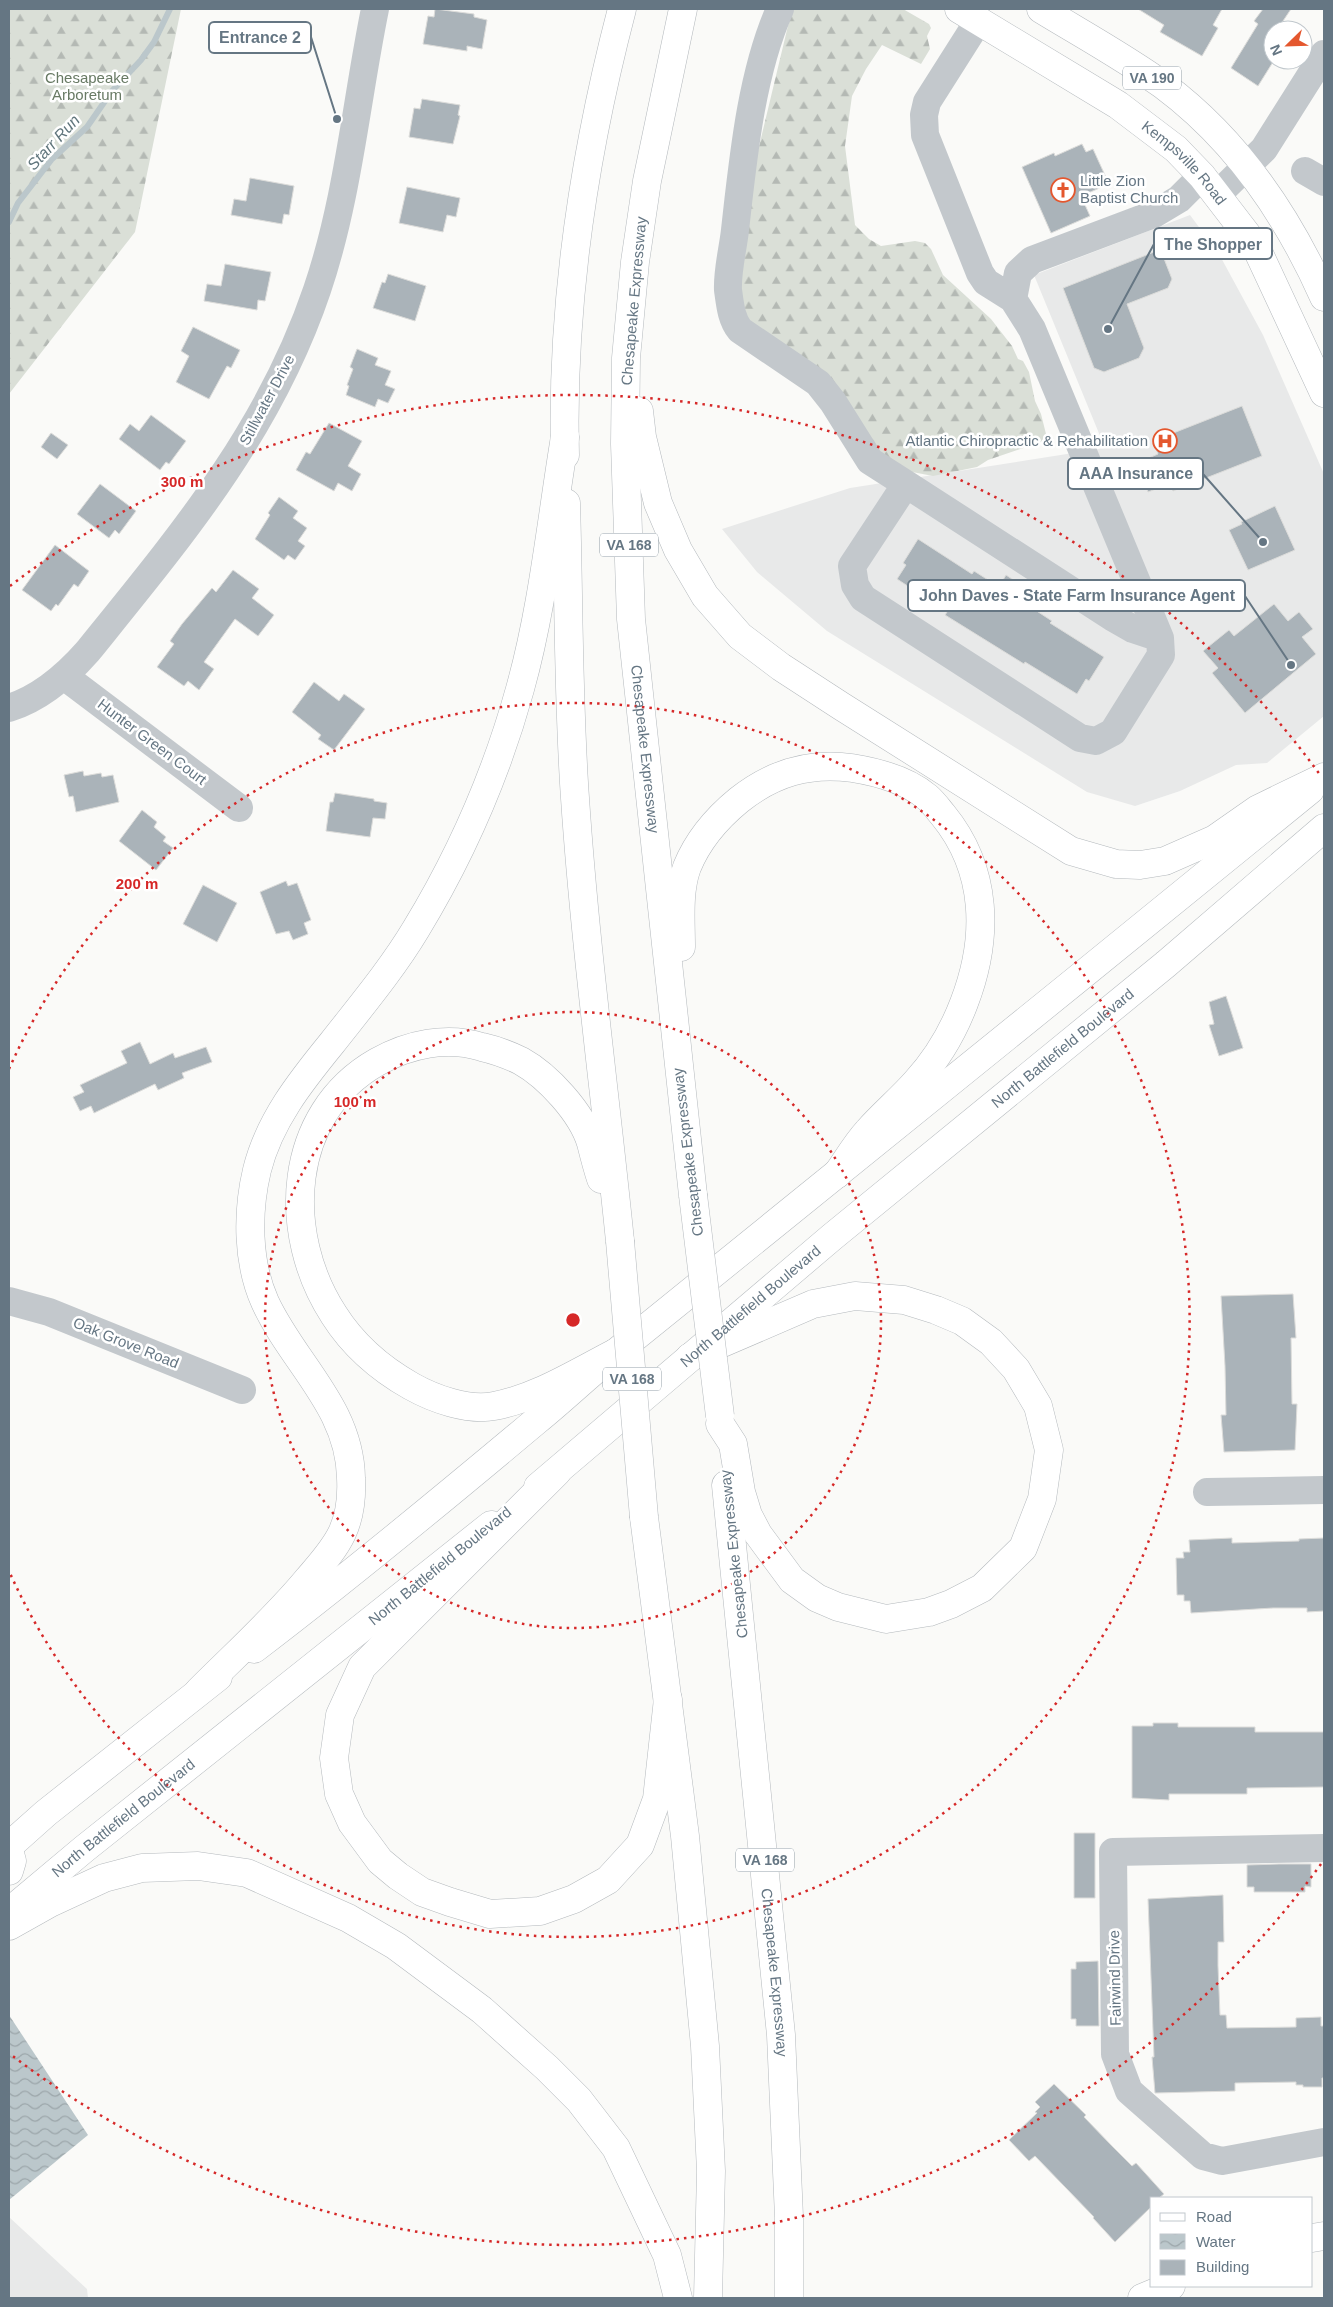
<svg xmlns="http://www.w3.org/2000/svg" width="1333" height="2307" font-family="Arial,sans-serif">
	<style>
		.built { fill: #e8e9e9 }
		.forest { fill: url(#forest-firs) }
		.water { fill: url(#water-waves) }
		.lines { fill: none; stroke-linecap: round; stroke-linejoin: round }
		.stream { stroke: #bbc7cb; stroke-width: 6 }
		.building { fill: #aab3b9; stroke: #dcdcda }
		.major-casing { stroke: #b5babe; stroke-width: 29 }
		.highway-casing { stroke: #b4b9bd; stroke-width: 29 }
		.minor { stroke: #c3c8cc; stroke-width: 28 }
		.major { stroke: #fff; stroke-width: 28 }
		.highway { stroke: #fff; stroke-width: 28 }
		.highway-bridge-casing { stroke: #b4b9bd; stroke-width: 29; stroke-linecap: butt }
		.highway-bridge { stroke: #fff; stroke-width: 28 }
		.ring { fill: none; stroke: #d62828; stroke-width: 2.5; stroke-dasharray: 2.5 5 }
		.labels { text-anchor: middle; stroke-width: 5; stroke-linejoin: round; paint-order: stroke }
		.shield { fill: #fff; stroke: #939fa8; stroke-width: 1 }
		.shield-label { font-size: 14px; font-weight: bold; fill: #657683 }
		.park-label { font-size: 15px; fill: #687a64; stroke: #fff }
		.street-label { font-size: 15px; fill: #657683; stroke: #fff }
		.poi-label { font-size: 15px; fill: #657683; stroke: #fff; text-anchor: start }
		.water-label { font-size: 16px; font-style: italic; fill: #60757c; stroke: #fff }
		.centre { fill: #d62828; stroke: #fff; stroke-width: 2.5 }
		.ring-label { font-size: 15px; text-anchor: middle; font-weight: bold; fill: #d62828; stroke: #fff; stroke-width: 5; stroke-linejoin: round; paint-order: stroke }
		.leader { fill: none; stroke: #657683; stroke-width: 2 }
		.callout-dot { fill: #657683; stroke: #fff; stroke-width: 2 }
		.callout { fill: #fff; stroke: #657683; stroke-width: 2 }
		.callout-label { font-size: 16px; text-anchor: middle; font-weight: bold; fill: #657683 }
	</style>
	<defs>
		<pattern id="forest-firs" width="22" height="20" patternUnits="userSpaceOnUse" patternTransform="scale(1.25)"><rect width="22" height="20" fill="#dadfd7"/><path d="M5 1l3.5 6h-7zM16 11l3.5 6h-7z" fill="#b4b9b4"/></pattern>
		<pattern id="water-waves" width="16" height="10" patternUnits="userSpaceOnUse" patternTransform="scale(1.25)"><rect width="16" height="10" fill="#bbc7cb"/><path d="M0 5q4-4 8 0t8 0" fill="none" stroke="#9ca6aa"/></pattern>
	</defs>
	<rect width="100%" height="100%" fill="#fafaf8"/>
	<path class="built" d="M 1190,215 L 1219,254 L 1263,335 L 1324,474 L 1324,716 L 1267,763 L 1236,765 L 1180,791 L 1135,806 L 1087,792 L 827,631 L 757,572 L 722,529 L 850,488 L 1105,448 L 1034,275 Z
		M 9,2217 L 87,2289 L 88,2298 L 9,2298 Z"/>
	<path class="forest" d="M 10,9 L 181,9 L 135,232 L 9,394 Z
		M 792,9 L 903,9 L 929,24 L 931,28 L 927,36 L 930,49 L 921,64 L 882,45 L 866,69 L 852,96 L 845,146 L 855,225 L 869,239 L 881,246 L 915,241 L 925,243 L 931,249 L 943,275 L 991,319 L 1012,346 L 1018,359 L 1023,361 L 1029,372 L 1035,401 L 1041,414 L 1046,434 L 1044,441 L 988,460 L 977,467 L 933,476 L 907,471 L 885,460 L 745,321 L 737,297 L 756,159 Z"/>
	<path class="water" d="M 9,2015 L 88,2135 L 9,2200 Z"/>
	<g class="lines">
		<path class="stream" d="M 9,222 L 18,203 L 52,159 L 87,127 L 112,91 L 141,60 L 154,42 L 170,9"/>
	</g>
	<path class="building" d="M 435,9 L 474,14 L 474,17 L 487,20 L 482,49 L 467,46 L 467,51 L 423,44 L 428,16 L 434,17 Z
		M 1138,9 L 1222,9 L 1213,25 L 1218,28 L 1202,56 L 1160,32 L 1164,25 Z
		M 1263,9 L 1291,9 L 1277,30 L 1273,30 L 1273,62 L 1258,86 L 1231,68 L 1258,24 L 1254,21 Z
		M 422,99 L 460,105 L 458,115 L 460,116 L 453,144 L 409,137 L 414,108 L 420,109 Z
		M 1082,144 L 1086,152 L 1093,149 L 1109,184 L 1081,196 L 1090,216 L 1051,233 L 1022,167 L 1054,153 L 1055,156 Z
		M 250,178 L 294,186 L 289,215 L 284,214 L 282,224 L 231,215 L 234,199 L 246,201 Z
		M 407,187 L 460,198 L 456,217 L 447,215 L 443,232 L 399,223 Z
		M 1154,252 L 1163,256 L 1172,279 L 1168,288 L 1127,304 L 1144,348 L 1139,358 L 1104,372 L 1094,368 L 1063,288 Z
		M 225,264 L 271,272 L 265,301 L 258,300 L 257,310 L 204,301 L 207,284 L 221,286 Z
		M 388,274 L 426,286 L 415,321 L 373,308 L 382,282 L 385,283 Z
		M 193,327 L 240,350 L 231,368 L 227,366 L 209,399 L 176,382 L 189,356 L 181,351 Z
		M 357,349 L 378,358 L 375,365 L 391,371 L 385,385 L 395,389 L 388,403 L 378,399 L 375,407 L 346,395 L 349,386 L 347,385 L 353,369 L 350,367 Z
		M 1242,406 L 1262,456 L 1173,491 L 1169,484 L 1148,492 L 1137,463 L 1158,454 L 1153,441 Z
		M 151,415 L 186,441 L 169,464 L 166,462 L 160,470 L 119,439 L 130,424 L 139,431 Z
		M 329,423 L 362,441 L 348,466 L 361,474 L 352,491 L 338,483 L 334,491 L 296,470 L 306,452 L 310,454 Z
		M 51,433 L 68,445 L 57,459 L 41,447 Z
		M 100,484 L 136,511 L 119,534 L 115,530 L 109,538 L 77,514 Z
		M 279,497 L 298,511 L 293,518 L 307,528 L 298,541 L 305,546 L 295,560 L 288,555 L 284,560 L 255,539 L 270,515 L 268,513 Z
		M 1275,506 L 1295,550 L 1248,570 L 1229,530 L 1242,524 L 1241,522 Z
		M 918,539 L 972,574 L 974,571 L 993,583 L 994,582 L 1000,585 L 1006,575 L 1030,591 L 1023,602 L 1052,621 L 1050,623 L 1104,657 L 1089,681 L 1086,679 L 1077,694 L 1025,662 L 1024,664 L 945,615 L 947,612 L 897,579 L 906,565 L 903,563 Z
		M 55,545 L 89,571 L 78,587 L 74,584 L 58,606 L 56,604 L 51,611 L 22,590 Z
		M 233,570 L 259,589 L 252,598 L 274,615 L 258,636 L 235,619 L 204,662 L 214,669 L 199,690 L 188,681 L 184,686 L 157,667 L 174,644 L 170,641 L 182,624 L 212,588 L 216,592 Z
		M 1274,604 L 1288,621 L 1299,612 L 1313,629 L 1302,637 L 1316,654 L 1245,713 L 1212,673 L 1218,668 L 1203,651 L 1229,630 L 1234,636 Z
		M 314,682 L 339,701 L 344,694 L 365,709 L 334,750 L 318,739 L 321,735 L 292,712 Z
		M 83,771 L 84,776 L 101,773 L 102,777 L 113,775 L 119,802 L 76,812 L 73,796 L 69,797 L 64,775 Z
		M 335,793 L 374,799 L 374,801 L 387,803 L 385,819 L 373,818 L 370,837 L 326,831 L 330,802 L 333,802 Z
		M 142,810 L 157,822 L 154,827 L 166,837 L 163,841 L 173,848 L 156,870 L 119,841 Z
		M 286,881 L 288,886 L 297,883 L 311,920 L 304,923 L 308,934 L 293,940 L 289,931 L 276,934 L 260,892 Z
		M 203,885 L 237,903 L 217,942 L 183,924 Z
		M 1226,996 L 1243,1048 L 1219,1056 L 1209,1025 L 1214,1024 L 1209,1002 Z
		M 140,1042 L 150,1064 L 173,1053 L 175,1058 L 206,1047 L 212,1062 L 182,1073 L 184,1078 L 158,1090 L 155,1084 L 94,1113 L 91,1106 L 80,1111 L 73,1097 L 84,1092 L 80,1085 L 127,1063 L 121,1051 Z
		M 1293,1294 L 1296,1338 L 1291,1338 L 1292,1404 L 1297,1404 L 1295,1450 L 1224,1452 L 1221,1415 L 1226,1415 L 1225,1366 L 1221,1296 Z
		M 1232,1538 L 1232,1543 L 1299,1541 L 1299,1539 L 1324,1538 L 1324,1611 L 1307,1612 L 1307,1608 L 1273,1608 L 1191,1613 L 1190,1601 L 1184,1601 L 1184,1595 L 1177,1595 L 1176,1558 L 1184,1558 L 1183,1552 L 1190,1552 L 1189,1540 Z
		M 1153,1723 L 1178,1723 L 1178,1727 L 1255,1727 L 1255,1732 L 1324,1732 L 1324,1787 L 1247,1788 L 1247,1794 L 1169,1794 L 1169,1800 L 1132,1798 L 1132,1726 L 1153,1726 Z
		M 1074,1833 L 1095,1833 L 1095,1898 L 1074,1898 Z
		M 1279,1864 L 1311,1864 L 1311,1887 L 1305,1886 L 1305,1892 L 1254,1892 L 1254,1887 L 1247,1887 L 1247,1865 Z
		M 1223,1895 L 1224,1942 L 1218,1942 L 1218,1966 L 1220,2015 L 1226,2015 L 1227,2028 L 1296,2027 L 1296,2018 L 1321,2017 L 1321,2026 L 1324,2026 L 1324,2078 L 1322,2078 L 1322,2087 L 1303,2087 L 1303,2085 L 1296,2085 L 1296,2082 L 1235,2083 L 1235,2091 L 1155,2093 L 1152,2057 L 1154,2057 L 1148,1899 Z
		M 1098,1961 L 1099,2026 L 1076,2026 L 1076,2019 L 1071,2019 L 1071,1969 L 1076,1969 L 1076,1962 Z
		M 1054,2084 L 1086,2115 L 1084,2117 L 1112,2146 L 1132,2166 L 1136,2163 L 1164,2194 L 1159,2198 L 1152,2198 L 1152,2206 L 1115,2242 L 1093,2218 L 1094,2217 L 1035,2156 L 1029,2161 L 1009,2140 L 1037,2113 L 1035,2112 L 1040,2107 L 1035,2102 Z"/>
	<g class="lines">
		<g class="major-casing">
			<g id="major">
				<path id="s1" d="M 959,9 L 1118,105 L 1176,149 L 1202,176 L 1255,245 L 1324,393"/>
				<path d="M 1041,9 C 1082,34 1124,57 1163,85 C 1237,140 1287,214 1324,297"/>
				<path id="s2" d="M 538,1487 L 832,1237 L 1166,964 L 1324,828"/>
				<path d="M 254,1649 C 350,1576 443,1499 536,1421 C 562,1400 587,1376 614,1354 C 847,1168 1078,978 1310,790"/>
				<path d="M 9,1846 L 46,1813 L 218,1677"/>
				<path d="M 9,1850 L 12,1861 L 9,1871"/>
				<path id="s3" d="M 9,1912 L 84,1849 L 491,1525"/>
			</g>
		</g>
		<g class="highway-casing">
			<g id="highway">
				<path id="s4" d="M 683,9 L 647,181 L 635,262 L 626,358 L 625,444 L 631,619 L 693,1195"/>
				<path d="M 639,411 L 642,437 L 658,503 L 678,550 L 705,596 L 740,636 L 781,667 L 841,706 L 1071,851 L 1116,864 L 1140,865 L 1165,861 L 1215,839 L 1258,809 L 1324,777"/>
				<path d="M 565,455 C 561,304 584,154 622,9"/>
				<path d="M 566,503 C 569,601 568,700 575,798 C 585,946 605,1093 620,1241"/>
				<path d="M 681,947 C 681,922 678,891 687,867 C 698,840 717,818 739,800 C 773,773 809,762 852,768 C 877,772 907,780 927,797 C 933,802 938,809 943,815 C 988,870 989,938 964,1003 C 953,1032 937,1059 916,1082 C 901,1099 883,1114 868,1131 C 856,1144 847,1160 837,1174"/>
				<path d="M 601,1179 C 597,1167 594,1155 591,1143 C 582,1113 548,1076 521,1061 C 509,1055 495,1050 482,1047 C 447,1036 409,1044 377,1062 C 286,1114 281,1234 334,1315 C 353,1345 381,1369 411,1386 C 434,1399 468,1411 494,1406 C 537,1398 576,1373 615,1353"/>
				<path d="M 690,1357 L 813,1304 L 855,1296 L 904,1300 L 936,1310 L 962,1321 L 991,1342 L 1016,1369 L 1038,1406 L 1049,1450 L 1042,1499 L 1023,1548 L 982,1588 L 951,1604 L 929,1612 L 886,1619 L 838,1607 L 817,1598 L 792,1580 L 758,1534 L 748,1515 L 741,1492 L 733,1444 L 720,1424"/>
				<path d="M 557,1472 L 362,1667 L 340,1715 L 334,1758 L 339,1794 L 352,1823 L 380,1861 L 398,1876 L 422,1892 L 450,1902 L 490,1914 L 540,1911 L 574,1899 L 608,1880 L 640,1845 L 657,1799 L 668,1699"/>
				<path id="s5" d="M 726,1485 L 781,2035 L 789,2217 L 789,2298"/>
				<path d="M 644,1517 L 685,1836 L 705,2046 L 711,2171 L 708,2298"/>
				<path d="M 199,1691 C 236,1654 275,1619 308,1579 C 320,1565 334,1550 342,1533 C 350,1516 352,1497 351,1478 C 350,1407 293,1363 265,1302 C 247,1262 247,1212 257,1170 C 269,1121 301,1081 332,1043 C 361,1006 392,969 416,929 C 461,855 497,772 520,689 C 543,607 551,521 565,437"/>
				<path d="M 9,1926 L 50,1903 L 104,1878 L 142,1868 L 198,1866 L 247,1873 L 348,1918 L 396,1946 L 482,2010 L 547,2068 L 579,2100 L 616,2148 L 667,2255 L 678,2298"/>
				<path d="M 1312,2238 L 1324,2236"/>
				<path d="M 1142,2298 L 1171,2286"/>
			</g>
		</g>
		<path class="minor" d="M 780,9 C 751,74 743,159 735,230 C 733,249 727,271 728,290 C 730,304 731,319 740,330 L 818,383 L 833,402 L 870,461 L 906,484
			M 979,20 L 927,102 L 924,115 L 925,135 L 980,273 L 986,282 L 1013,299 L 1032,329 L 1160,638 L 1161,655 L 1113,732 L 1096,741 L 1080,738 L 863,598 L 855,585 L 852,566 L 906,484 L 1112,617 L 1133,629 L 1160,638
			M 1305,171 L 1324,182
			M 1217,195 L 1264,149 L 1324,54
			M 1013,299 L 1018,273 L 1032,260 L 1154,214 L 1179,199 L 1202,176
			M 64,676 L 239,808
			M 9,708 C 41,698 66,676 88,651 C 180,537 269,432 317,290 C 348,199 356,102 375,9
			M 9,1301 L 49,1312 L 242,1390
			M 1207,1492 L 1324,1490
			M 1324,1848 L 1113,1852 L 1115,2054 L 1129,2091 L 1203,2156 L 1222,2161 L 1324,2142"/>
		<use href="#major" class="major"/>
		<use href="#highway" class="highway"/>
		<g class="highway-bridge-casing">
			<path id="highway-bridge" d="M 693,1195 L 720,1416
				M 620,1241 L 644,1517"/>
		</g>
		<use href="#highway-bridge" class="highway-bridge"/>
	</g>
	<g class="ring">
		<circle cx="573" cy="1320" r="308"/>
		<path d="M9 1069A617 617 0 1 1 9 1571"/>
		<path d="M1321 1864A925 925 0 0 1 10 2054M10 586A925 925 0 0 1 1321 776"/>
	</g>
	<defs>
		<g id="church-ring" transform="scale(1.25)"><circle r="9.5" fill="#fff" stroke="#e4572e" stroke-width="1.5"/><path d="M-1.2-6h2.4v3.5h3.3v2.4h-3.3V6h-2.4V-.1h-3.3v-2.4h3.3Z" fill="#e4572e"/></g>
		<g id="hospital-ring" transform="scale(1.25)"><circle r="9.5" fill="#fff" stroke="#e4572e" stroke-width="1.5"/><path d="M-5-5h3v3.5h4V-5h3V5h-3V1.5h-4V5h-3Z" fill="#e4572e"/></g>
	</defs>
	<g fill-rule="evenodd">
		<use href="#church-ring" x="1063" y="190"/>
		<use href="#hospital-ring" x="1165" y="441"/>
	</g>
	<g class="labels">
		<g class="shield">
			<rect x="1123" y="66.5" width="58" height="23" rx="4"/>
			<rect x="600" y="533.5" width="58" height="23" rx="4"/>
			<rect x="603" y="1367.5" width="58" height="23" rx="4"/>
			<rect x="736" y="1848.5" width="58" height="23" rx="4"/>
		</g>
		<g class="shield-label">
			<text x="1152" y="83">VA 190</text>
			<text x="629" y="550">VA 168</text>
			<text x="632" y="1384">VA 168</text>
			<text x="765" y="1865">VA 168</text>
		</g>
		<g class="park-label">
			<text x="87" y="83">Chesapeake<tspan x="87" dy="17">Arboretum</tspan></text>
		</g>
		<g class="street-label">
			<text dy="5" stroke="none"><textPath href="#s1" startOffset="274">Kempsville Road</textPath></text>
			<text transform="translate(634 301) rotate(-85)" y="5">Chesapeake Expressway</text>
			<text transform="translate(267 400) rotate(-62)" y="5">Stillwater Drive</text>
			<text transform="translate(152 742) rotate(37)" y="5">Hunter Green Court</text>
			<text dy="5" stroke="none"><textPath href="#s4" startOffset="746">Chesapeake Expressway</textPath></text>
			<text dy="5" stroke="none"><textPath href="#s2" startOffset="684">North Battlefield Boulevard</textPath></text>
			<text transform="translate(688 1152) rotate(-97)" y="5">Chesapeake Expressway</text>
			<text dy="5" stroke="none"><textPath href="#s2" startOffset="279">North Battlefield Boulevard</textPath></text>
			<text transform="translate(126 1343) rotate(22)" y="5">Oak Grove Road</text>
			<text transform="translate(734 1554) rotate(-96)" y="5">Chesapeake Expressway</text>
			<text transform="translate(440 1566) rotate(-39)" y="5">North Battlefield Boulevard</text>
			<text dy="5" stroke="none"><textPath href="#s3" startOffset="148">North Battlefield Boulevard</textPath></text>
			<text dy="5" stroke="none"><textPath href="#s5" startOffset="490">Chesapeake Expressway</textPath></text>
			<text transform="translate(1115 1978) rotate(-91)" y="5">Fairwind Drive</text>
		</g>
		<g class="poi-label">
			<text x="1080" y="186">Little Zion<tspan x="1080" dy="17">Baptist Church</tspan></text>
			<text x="1148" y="446" text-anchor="end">Atlantic Chiropractic &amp; Rehabilitation</text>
		</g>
		<g class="water-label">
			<text transform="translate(53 142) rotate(-47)" y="6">Starr Run</text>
		</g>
	</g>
	<circle cx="573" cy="1320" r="8" class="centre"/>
	<g class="ring-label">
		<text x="182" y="487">300 m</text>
		<text x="137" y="889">200 m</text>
		<text x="355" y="1107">100 m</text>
	</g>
	<path class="leader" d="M337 119L311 37M1108 329L1154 244M1263 542L1203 474M1291 665L1245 596"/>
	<g class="callout-dot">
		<circle cx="337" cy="119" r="5"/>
		<circle cx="1108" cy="329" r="5"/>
		<circle cx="1263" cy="542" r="5"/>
		<circle cx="1291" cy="665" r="5"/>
	</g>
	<g class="callout">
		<rect x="209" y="22" width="102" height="31" rx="5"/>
		<rect x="1154" y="228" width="118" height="31" rx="5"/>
		<rect x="1068" y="458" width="135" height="31" rx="5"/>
		<rect x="908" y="580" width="337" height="31" rx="5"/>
	</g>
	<g class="callout-label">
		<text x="260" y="43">Entrance 2</text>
		<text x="1213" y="250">The Shopper</text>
		<text x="1136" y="479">AAA Insurance</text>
		<text x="1077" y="601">John Daves - State Farm Insurance Agent</text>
	</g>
	<rect width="1333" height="2307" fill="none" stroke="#657683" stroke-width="20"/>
	<rect x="1150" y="2197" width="162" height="90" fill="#ffffff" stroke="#c1c8cd"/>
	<rect x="1160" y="2213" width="25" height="8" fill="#ffffff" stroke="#c1c8cd"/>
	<text x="1196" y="2222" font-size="15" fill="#657683">Road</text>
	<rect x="1160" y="2234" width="25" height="15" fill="url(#water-waves)" stroke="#c1c8cd"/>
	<text x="1196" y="2247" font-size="15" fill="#657683">Water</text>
	<rect x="1160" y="2260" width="25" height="15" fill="#aab3b9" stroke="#c1c8cd"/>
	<text x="1196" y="2272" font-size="15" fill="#657683">Building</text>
	<g transform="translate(1288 45) rotate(247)"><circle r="24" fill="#ffffff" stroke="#c1c8cd"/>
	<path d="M0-4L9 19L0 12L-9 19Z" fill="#e4572e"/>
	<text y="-8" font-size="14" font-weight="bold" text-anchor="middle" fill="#657683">N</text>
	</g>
</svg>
